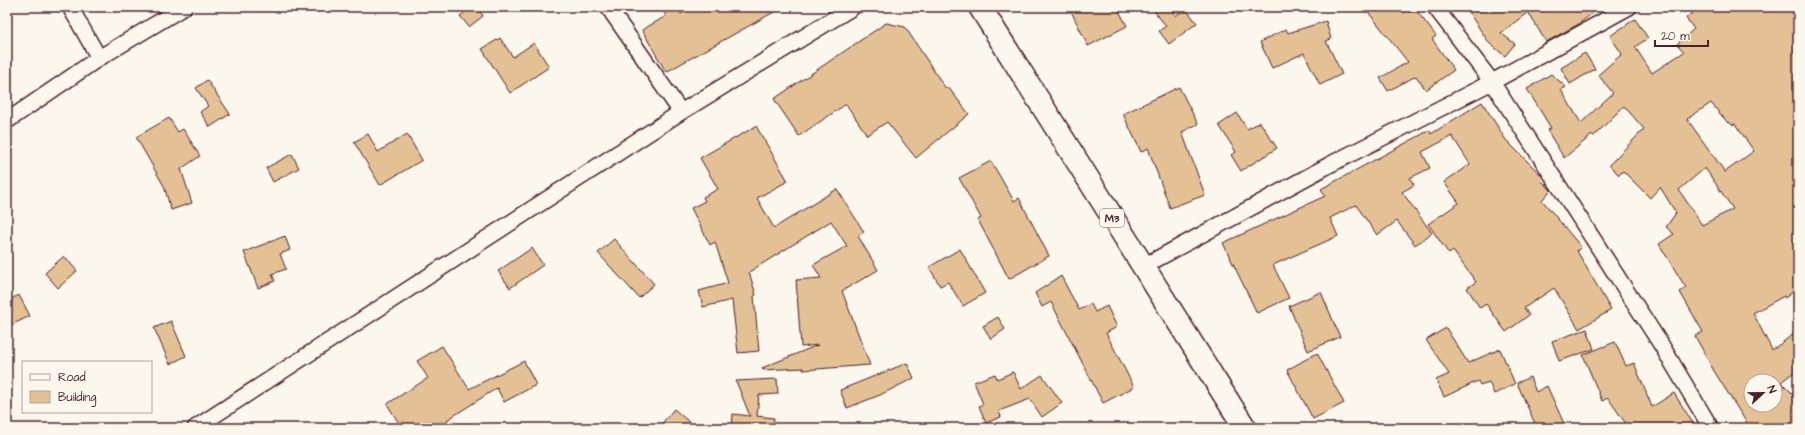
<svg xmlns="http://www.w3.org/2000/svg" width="1805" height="435" font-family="'Architects Daughter',sans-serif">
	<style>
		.building { fill: #e4c095; stroke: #4a1f2b; fill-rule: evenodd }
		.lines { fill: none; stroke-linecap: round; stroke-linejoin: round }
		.minor-casing { stroke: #4a1f2b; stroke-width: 18 }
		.trunk-casing { stroke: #4a1f2b; stroke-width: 25 }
		.minor { stroke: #fbf7ec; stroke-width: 15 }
		.trunk { stroke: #fbf7ec; stroke-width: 22 }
		.labels { text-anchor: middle; stroke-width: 3; stroke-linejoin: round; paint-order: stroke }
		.shield { fill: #fbf7ec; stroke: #7f6065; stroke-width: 1 }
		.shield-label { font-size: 11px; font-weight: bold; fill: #4a1f2b }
	</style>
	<rect width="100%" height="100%" fill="#fbf7ec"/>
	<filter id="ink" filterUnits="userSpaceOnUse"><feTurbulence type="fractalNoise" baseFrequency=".025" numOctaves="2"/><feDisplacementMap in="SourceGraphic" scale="8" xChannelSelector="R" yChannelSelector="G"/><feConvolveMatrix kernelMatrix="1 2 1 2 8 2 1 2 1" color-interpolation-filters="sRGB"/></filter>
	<g filter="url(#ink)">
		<path class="building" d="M 472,7 L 477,7 L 483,16 L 469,27 L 460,16 Z
			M 661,7 L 677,7 L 681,14 L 694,7 L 783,7 L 666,72 L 642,30 L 666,16 Z
			M 1069,7 L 1117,7 L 1127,26 L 1088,46 Z
			M 1151,7 L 1169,7 L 1176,16 L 1185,8 L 1197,23 L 1169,44 L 1159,31 L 1166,26 Z
			M 1364,7 L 1414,7 L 1436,36 L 1432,39 L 1454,70 L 1426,90 L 1416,76 L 1388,91 L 1380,78 L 1408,62 Z
			M 1465,7 L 1601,7 L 1577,25 L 1546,42 L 1528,12 L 1501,33 L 1515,44 L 1505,56 L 1489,43 Z
			M 1700,7 L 1798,7 L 1798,288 L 1785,298 L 1784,296 L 1753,313 L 1772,350 L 1798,331 L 1798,369 L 1781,382 L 1798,399 L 1798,428 L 1750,428 L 1714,371 L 1695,336 L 1703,332 L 1680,292 L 1686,288 L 1659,244 L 1674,234 L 1666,227 L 1676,213 L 1660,187 L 1650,198 L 1623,171 L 1619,175 L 1609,165 L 1644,129 L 1624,106 L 1594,136 L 1592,135 L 1564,158 L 1547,130 L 1551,128 L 1527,89 L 1551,74 L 1566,87 L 1561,90 L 1581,123 L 1613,93 L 1598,75 L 1622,54 L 1610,36 L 1635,19 L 1648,38 L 1635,47 L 1652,73 L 1684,52 L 1677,44 L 1694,29 L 1686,18 ZM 1711,103 L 1728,123 L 1729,122 L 1732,125 L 1735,124 L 1754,151 L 1725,172 L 1687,119 ZM 1705,168 L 1733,209 L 1702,225 L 1679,190 ZM 1751,381 L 1775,381 L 1775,405 L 1751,405 Z
			M 1326,21 L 1331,39 L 1326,41 L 1342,74 L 1320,85 L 1304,53 L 1272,68 L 1260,42 L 1286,29 L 1288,33 Z
			M 886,23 L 905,27 L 946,89 L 948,87 L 969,114 L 916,158 L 887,122 L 867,135 L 846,104 L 799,136 L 774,99 Z
			M 500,38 L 513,57 L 534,43 L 549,67 L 510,93 L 482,49 Z
			M 1585,53 L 1595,69 L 1570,84 L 1561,68 Z
			M 207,80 L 230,114 L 210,127 L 200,112 L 208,106 L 196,88 Z
			M 1179,87 L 1198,124 L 1182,132 L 1205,195 L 1170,208 L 1148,148 L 1141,152 L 1123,114 Z
			M 1482,102 L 1506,140 L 1541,175 L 1543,178 L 1541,180 L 1551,190 L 1542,200 L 1581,247 L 1577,251 L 1611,310 L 1579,329 L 1554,288 L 1524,308 L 1529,315 L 1506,332 L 1486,304 L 1480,308 L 1467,288 L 1476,282 L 1453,251 L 1449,254 L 1428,224 L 1459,203 L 1444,182 L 1470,164 L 1452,136 L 1422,152 L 1430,168 L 1410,178 L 1414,185 L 1402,192 L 1432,233 L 1415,245 L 1397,221 L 1377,235 L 1356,205 L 1330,218 L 1338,236 L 1273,265 L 1289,298 L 1257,313 L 1223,243 L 1325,196 L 1321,189 L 1430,130 L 1431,134 Z
			M 1237,113 L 1247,129 L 1260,122 L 1277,148 L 1241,171 L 1231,155 L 1236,152 L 1219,125 Z
			M 169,118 L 178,132 L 183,129 L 200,156 L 181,169 L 192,203 L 171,210 L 164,186 L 136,137 Z
			M 756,126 L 788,181 L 757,198 L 774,228 L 837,189 L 864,232 L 858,236 L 878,270 L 842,291 L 870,365 L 803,370 L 803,368 L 763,370 L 762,368 L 818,345 L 801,347 L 796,280 L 821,278 L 813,265 L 847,246 L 831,221 L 749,272 L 756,295 L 754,296 L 759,351 L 738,353 L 732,300 L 703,307 L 699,291 L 728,283 L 715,242 L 710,245 L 691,208 L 705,201 L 703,197 L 718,189 L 700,158 Z
			M 368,134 L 378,152 L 407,134 L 422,160 L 380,185 L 354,142 Z
			M 292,154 L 299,168 L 273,182 L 266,168 Z
			M 991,161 L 1014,201 L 1019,198 L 1049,256 L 1009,279 L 978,220 L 981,218 L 959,178 Z
			M 285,236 L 290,250 L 280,254 L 286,269 L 272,274 L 275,281 L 258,288 L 244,252 Z
			M 614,239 L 654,284 L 639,298 L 598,253 Z
			M 532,248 L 543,265 L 510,288 L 498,271 Z
			M 960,249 L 985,293 L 963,306 L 948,282 L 940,286 L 929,267 Z
			M 64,256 L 77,271 L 58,288 L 45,273 Z
			M 1061,276 L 1079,310 L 1091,304 L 1095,312 L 1107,306 L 1117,327 L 1106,333 L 1134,387 L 1103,403 L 1051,302 L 1042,307 L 1035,293 Z
			M 1321,292 L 1340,337 L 1308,351 L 1289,306 Z
			M 19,295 L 30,316 L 7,327 L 7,301 Z
			M 998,317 L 1005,329 L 991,339 L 983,326 Z
			M 171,321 L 186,356 L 170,364 L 154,328 Z
			M 1446,328 L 1468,363 L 1500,349 L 1515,384 L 1494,394 L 1489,382 L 1480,385 L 1478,381 L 1444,397 L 1436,380 L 1449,374 L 1426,340 Z
			M 1587,329 L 1594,349 L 1559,361 L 1552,341 Z
			M 1615,342 L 1626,366 L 1634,363 L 1652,407 L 1674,393 L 1696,428 L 1629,428 L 1608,398 L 1602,401 L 1583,355 Z
			M 442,346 L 469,389 L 524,361 L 536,385 L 504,402 L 497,388 L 447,420 L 451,428 L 402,428 L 387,404 L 428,378 L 417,361 Z
			M 1317,353 L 1344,403 L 1313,419 L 1287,370 Z
			M 907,363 L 914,378 L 880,395 L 847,408 L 840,390 Z
			M 1013,372 L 1021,389 L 1042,375 L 1062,403 L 1042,417 L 1030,399 L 999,411 L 1001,417 L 986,423 L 979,406 L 983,404 L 974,382 L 995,374 L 997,379 Z
			M 1530,377 L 1536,392 L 1547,386 L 1566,428 L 1537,428 L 1517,383 Z
			M 777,379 L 778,394 L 759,395 L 757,416 L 774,418 L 773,428 L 732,428 L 733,414 L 750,416 L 736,381 Z
			M 674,409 L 696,428 L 658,428 Z"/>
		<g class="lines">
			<g class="minor-casing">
				<path id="minor" d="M 70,7 L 99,58
					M 608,7 L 681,112
					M 1435,7 L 1492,82 L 1662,346 L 1711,428
					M 7,121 L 99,58 L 184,7
					M 1144,266 L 1331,164 L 1492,82 L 1629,7
					M 195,428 L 681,112 L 853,7"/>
			</g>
			<g class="trunk-casing">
				<path id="trunk" d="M 980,7 L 1245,428"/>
			</g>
			<use href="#minor" class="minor"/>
			<use href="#trunk" class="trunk"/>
		</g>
	</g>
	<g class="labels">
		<rect class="shield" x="1100" y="209" width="24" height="18" rx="3"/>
		<g class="shield-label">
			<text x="1112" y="222">M3</text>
		</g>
	</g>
	<rect width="1805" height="435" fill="none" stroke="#fbf7ec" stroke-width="24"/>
	<rect x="12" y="12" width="1781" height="411" fill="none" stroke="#4a1f2b" stroke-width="1.5" filter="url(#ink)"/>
	<rect x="22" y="361" width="130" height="52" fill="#fbf7ec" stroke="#b4a19f"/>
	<rect x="30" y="374" width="20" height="6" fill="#fbf7ec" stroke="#b4a19f"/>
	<text x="58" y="381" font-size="12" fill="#4a1f2b">Road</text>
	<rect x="30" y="391" width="20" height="12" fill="#e4c095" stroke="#b4a19f"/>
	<text x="58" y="401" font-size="12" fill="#4a1f2b">Building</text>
	<g transform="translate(1763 393) rotate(68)"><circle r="19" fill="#fbf7ec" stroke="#b4a19f"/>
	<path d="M0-3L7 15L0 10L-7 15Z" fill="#4a1f2b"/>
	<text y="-6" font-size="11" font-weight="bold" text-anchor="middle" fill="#4a1f2b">N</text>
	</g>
	<path d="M1655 40v6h53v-6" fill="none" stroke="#4a1f2b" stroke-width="2"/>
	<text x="1661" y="40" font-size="12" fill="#4a1f2b" stroke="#fbf7ec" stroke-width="3" paint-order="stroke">20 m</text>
</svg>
